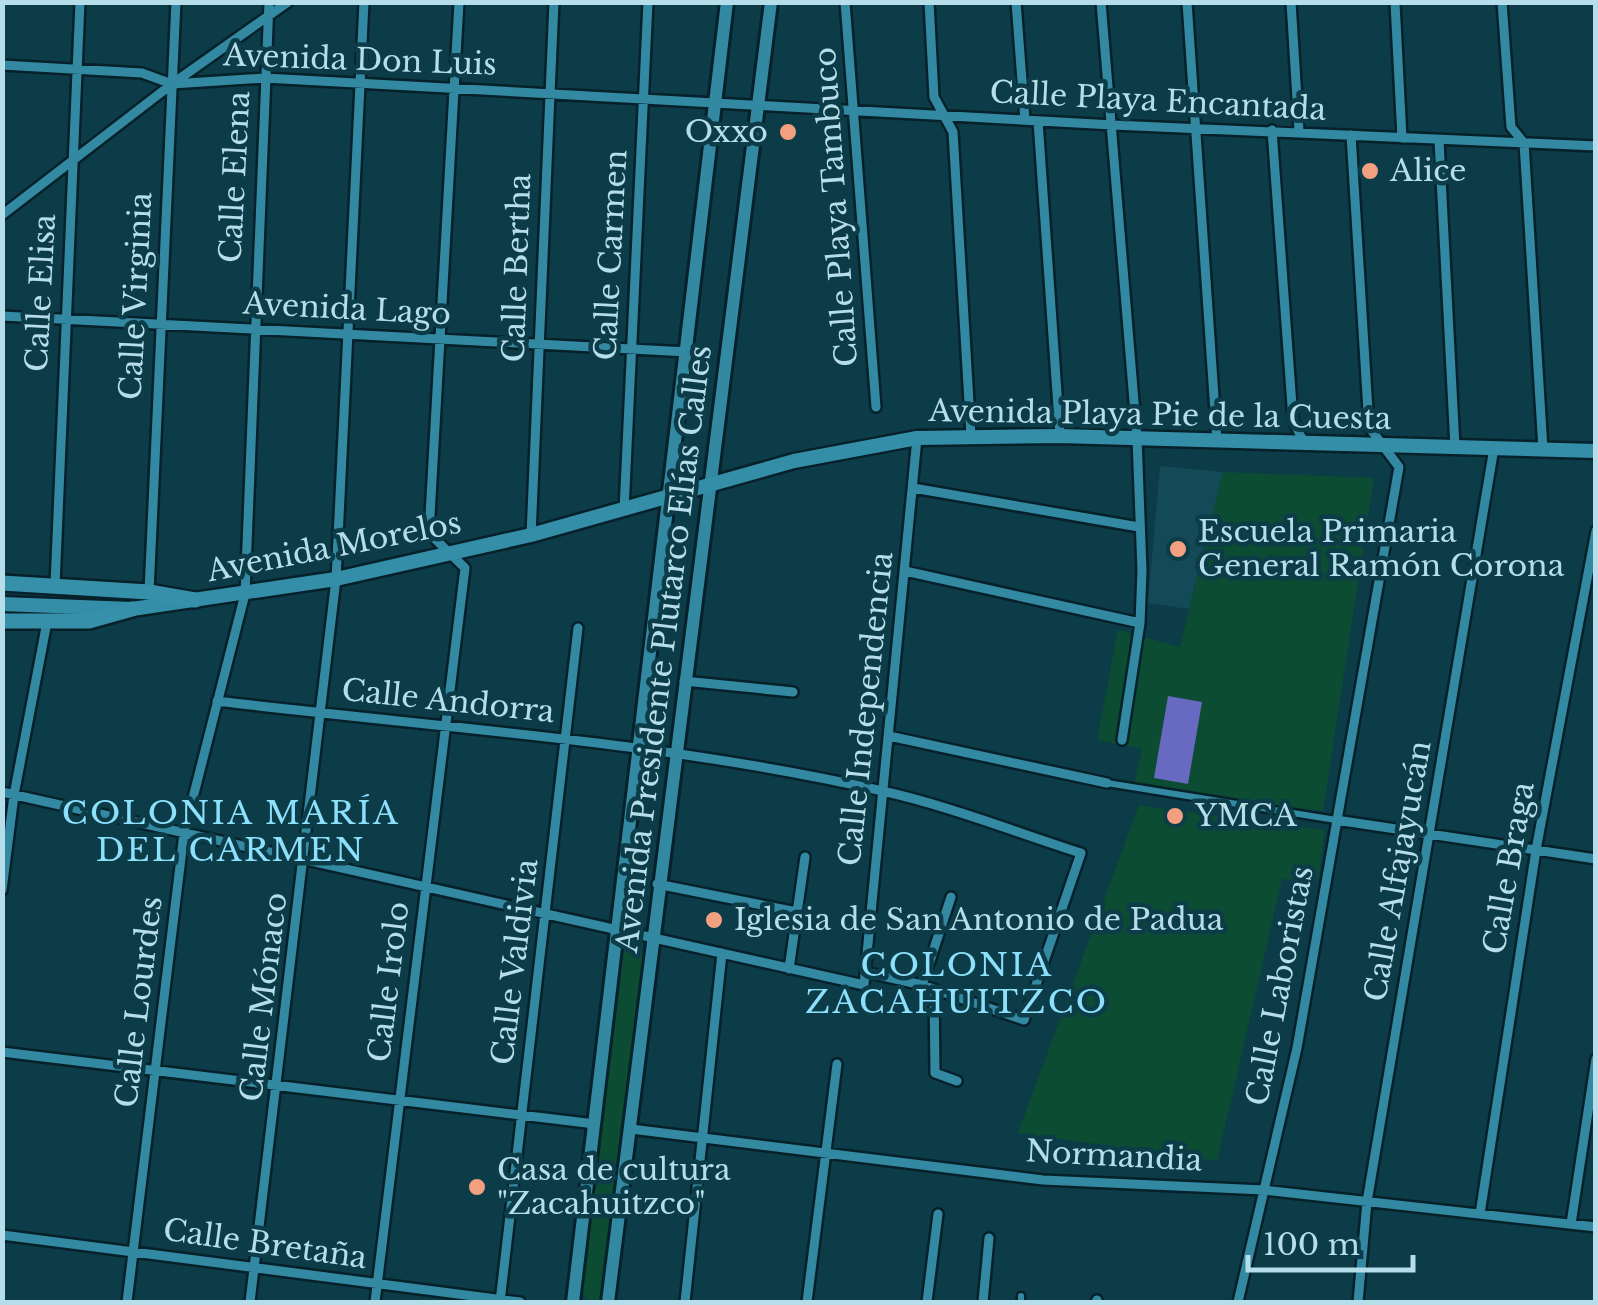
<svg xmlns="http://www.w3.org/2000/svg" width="1598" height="1305" font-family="'Libre Baskerville',serif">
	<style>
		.built { fill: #144958 }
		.green { fill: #0b4c32 }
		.water { fill: #6869c1 }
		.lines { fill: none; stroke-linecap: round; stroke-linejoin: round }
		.pedestrian-casing { stroke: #062129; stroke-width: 11 }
		.minor-casing { stroke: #062129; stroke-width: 14 }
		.secondary-casing { stroke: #062129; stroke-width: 18 }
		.primary-casing { stroke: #062129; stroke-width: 19 }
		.trunk-casing { stroke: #062129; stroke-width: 20 }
		.pedestrian { stroke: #3389a2; stroke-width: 6 }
		.minor { stroke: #3389a2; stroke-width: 9 }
		.secondary { stroke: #3389a2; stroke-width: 12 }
		.primary { stroke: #358ea8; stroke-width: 14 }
		.trunk { stroke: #3690aa; stroke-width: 15 }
		.poi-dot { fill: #f3a081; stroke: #0d3c49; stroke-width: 4 }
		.labels { text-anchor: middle; stroke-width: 9; stroke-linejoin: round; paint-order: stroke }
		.street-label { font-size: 30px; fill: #b6ddea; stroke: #0d3c49 }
		.poi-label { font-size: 30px; fill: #b6ddea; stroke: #0d3c49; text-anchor: start }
		.neighbourhood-label { font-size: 32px; letter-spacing: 2.5px; fill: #8de0fc; stroke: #0d3c49 }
	</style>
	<rect width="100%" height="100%" fill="#0d3c49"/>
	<path class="built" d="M 1160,466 L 1223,472 L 1189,609 L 1148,603 Z"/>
	<path class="green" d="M 1223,472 L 1374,478 L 1323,811 L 1258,803 L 1256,822 L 1325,830 L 1318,881 L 1282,879 L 1217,1161 L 1018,1133 L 1139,805 L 1250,821 L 1252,802 L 1134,784 L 1142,749 L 1097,740 L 1118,630 L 1180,647 Z
		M 631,944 L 641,945 L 643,959 L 603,1295 L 598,1301 L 586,1299 L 582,1292 L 624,948 Z"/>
	<path class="water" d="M 1168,696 L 1202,702 L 1188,784 L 1154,778 Z"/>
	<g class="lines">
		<g class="pedestrian-casing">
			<path id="pedestrian" d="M 1107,783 L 1336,820
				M 1021,1302 L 1021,1296"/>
		</g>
		<g class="minor-casing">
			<path id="minor" d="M 845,2 L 876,407
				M 929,2 L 934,97 L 953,132 L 971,436
				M 1016,2 L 1025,120
				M 1101,2 L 1137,438 L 1142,571 L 1140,623 L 1122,740
				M 1187,2 L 1217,441
				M 1291,2 L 1299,131
				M 1502,2 L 1511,127 L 1524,143 L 1543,449
				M 1395,3 L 1402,138
				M 2,65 L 142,73 L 172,84 L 265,78 L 1113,125 L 1596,146
				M 1038,121 L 1060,436
				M 1272,130 L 1293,420 L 1304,443
				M 1439,140 L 1455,447
				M 2,215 L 172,84 L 288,2
				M 2,316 L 688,352
				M 913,488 L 1139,527
				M 624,510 L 648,2
				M 531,535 L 554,2
				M 905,571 L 1140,623
				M 55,585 L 80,2
				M 149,592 L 176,2
				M 684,681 L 793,692
				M 217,701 C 438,728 661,741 878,790 C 947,805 1015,832 1081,853 L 1024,1020 L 922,985 L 865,972
				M 889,736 L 1107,783
				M 2,792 L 864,985 L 917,438
				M 1336,820 L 1596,859
				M 657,884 L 797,912
				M 2,890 L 14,795 L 47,622
				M 789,969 L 805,857
				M 922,985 L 951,897
				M 934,989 L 935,1073 L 957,1081
				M 2,1052 L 595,1124
				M 631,1129 L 1043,1180 L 1264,1190 L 1596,1227
				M 1480,1214 L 1536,850 L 1596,531
				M 1571,1224 L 1596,1059
				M 2,1235 L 520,1302
				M 127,1302 L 184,833 L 245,594 L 269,2
				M 250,1302 L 336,579 L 364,2
				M 375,1302 L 465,568 L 429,533 L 459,2
				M 500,1302 L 578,628
				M 685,1302 L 722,953
				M 807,1302 L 837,1064
				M 927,1302 L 938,1214
				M 983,1302 L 989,1238
				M 1096,1302 L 1097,1300
				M 1238,1302 L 1297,1048 L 1399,467 L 1369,427 L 1351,135
				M 1358,1302 L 1367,1202 L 1494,448"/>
		</g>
		<g class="secondary-casing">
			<path id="secondary" d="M 573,1302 L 727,2
				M 608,1302 L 771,2"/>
		</g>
		<g class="primary-casing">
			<path id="primary" d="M 2,604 L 132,609 L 336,579 L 531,535 L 794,461 L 917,438 L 1060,436 L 1596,451"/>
		</g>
		<g class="trunk-casing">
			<path id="trunk" d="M 2,583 L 149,592 L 195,600
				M 2,621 L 89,621 L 132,609"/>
		</g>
		<use href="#pedestrian" class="pedestrian"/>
		<use href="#minor" class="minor"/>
		<use href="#secondary" class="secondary"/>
		<use href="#primary" class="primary"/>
		<use href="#trunk" class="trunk"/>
	</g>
	<g class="poi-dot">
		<circle cx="788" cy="132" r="10"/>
		<circle cx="1370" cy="171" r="10"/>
		<circle cx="1178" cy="549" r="10"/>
		<circle cx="1175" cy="816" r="10"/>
		<circle cx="714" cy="920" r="10"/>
		<circle cx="477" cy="1187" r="10"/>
	</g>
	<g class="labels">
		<g class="street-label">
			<text transform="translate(360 60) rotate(2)" y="10">Avenida Don Luis</text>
			<text transform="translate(1158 101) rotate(3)" y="10">Calle Playa Encantada</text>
			<text transform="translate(235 177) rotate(-87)" y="10">Calle Elena</text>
			<text transform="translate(836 207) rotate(-94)" y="10">Calle Playa Tambuco</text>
			<text transform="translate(611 255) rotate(-87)" y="10">Calle Carmen</text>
			<text transform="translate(517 268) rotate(-88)" y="10">Calle Bertha</text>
			<text transform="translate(41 293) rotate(-87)" y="10">Calle Elisa</text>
			<text transform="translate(136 296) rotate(-87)" y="10">Calle Virginia</text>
			<text transform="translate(347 309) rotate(3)" y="10">Avenida Lago</text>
			<text transform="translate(1160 415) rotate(1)" y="10">Avenida Playa Pie de la Cuesta</text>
			<text transform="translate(334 547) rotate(-11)" y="10">Avenida Morelos</text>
			<text transform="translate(664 649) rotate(-83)" y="10">Avenida Presidente Plutarco Elías Calles</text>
			<text transform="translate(448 701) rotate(6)" y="10">Calle Andorra</text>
			<text transform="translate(866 709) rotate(-84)" y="10">Calle Independencia</text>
			<text transform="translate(1509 868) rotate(-80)" y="10">Calle Braga</text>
			<text transform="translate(1398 871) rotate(-80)" y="10">Calle Alfajayucán</text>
			<text transform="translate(515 962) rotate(-83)" y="10">Calle Valdivia</text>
			<text transform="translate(389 982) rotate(-83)" y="10">Calle Irolo</text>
			<text transform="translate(1280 986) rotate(-79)" y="10">Calle Laboristas</text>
			<text transform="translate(264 997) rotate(-83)" y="10">Calle Mónaco</text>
			<text transform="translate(139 1002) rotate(-83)" y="10">Calle Lourdes</text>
			<text transform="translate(1114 1156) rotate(3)" y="10">Normandia</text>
			<text transform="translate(265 1244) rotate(8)" y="10">Calle Bretaña</text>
		</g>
		<g class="poi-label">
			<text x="768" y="142" text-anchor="end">Oxxo</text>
			<text x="1390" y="181">Alice</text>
			<text x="1198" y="542">Escuela Primaria<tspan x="1198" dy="34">General Ramón Corona</tspan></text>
			<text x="1195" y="826">YMCA</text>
			<text x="734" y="930">Iglesia de San Antonio de Padua</text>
			<text x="497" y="1180">Casa de cultura<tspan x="497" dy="34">"Zacahuitzco"</tspan></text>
		</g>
		<g class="neighbourhood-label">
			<text x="231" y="824">COLONIA MARÍA<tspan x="231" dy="37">DEL CARMEN</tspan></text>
			<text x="957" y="976">COLONIA<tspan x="957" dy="37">ZACAHUITZCO</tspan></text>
		</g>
	</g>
	<rect width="1598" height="1305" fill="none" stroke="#b6ddea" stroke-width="10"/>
	<path d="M1248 1255v15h165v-15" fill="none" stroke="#b6ddea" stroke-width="5"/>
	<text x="1263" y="1255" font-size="30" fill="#b6ddea" stroke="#0d3c49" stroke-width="8" paint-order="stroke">100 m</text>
</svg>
